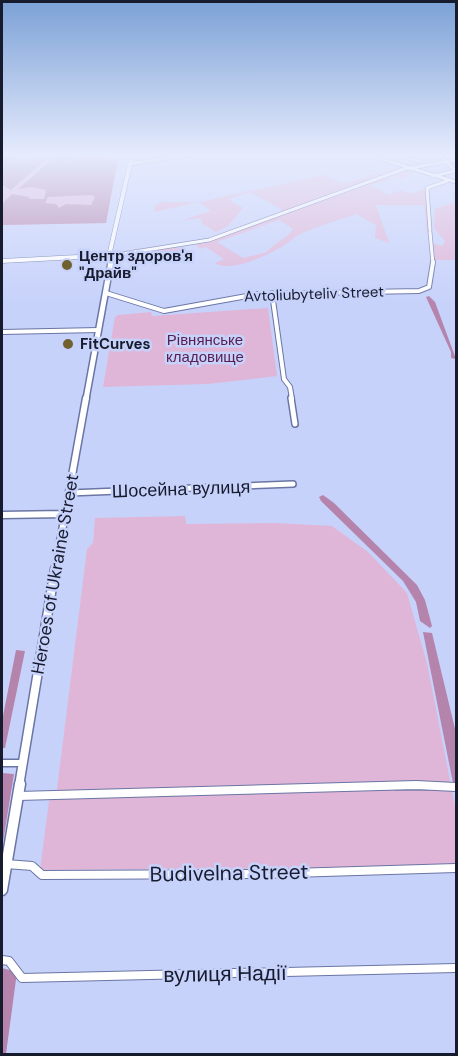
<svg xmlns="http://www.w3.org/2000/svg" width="458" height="1056" font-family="'DM Sans',sans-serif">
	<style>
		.green { fill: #dfb6d7; fill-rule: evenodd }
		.forest { fill: #b584ac; fill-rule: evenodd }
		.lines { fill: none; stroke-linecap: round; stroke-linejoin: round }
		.minor-far4-casing { stroke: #6a75a4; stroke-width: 4.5 }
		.minor-far3-casing { stroke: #6a75a4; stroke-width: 6 }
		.minor-far2-casing { stroke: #6a75a4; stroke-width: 8 }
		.minor-far1-casing { stroke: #6a75a4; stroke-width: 9 }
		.minor-casing { stroke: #6a75a4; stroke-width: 10 }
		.major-far4-casing { stroke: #6a75a4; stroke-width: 5 }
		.major-far3-casing { stroke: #6a75a4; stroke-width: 8 }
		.major-far2-casing { stroke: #6a75a4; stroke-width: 9 }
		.major-far1-casing { stroke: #6a75a4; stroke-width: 11 }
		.major-casing { stroke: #6a75a4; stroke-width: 13 }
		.minor-far4 { stroke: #fff; stroke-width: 3 }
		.minor-far3 { stroke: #fff; stroke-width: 4 }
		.minor-far2 { stroke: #fff; stroke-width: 5 }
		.minor-far1 { stroke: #fff; stroke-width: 6 }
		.minor { stroke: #fff; stroke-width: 8 }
		.major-far4 { stroke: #fff; stroke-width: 4 }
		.major-far3 { stroke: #fff; stroke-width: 5 }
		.major-far2 { stroke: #fff; stroke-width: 6 }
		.major-far1 { stroke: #fff; stroke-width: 8 }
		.major { stroke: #fff; stroke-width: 10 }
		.poi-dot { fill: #70612e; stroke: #c7d2fb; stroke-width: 2 }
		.labels { text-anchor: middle; stroke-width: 5; stroke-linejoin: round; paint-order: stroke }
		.far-poi-label { font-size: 15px; font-weight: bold; fill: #171b2e; stroke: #c7d2fb; text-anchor: start }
		.far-street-label { font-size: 15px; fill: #171b2e; stroke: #c7d2fb }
		.far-park-label { font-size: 15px; fill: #591d51; stroke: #c7d2fb }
		.street-label { font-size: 18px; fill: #171b2e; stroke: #c7d2fb }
		.near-street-label { font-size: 21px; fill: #171b2e; stroke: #c7d2fb }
	</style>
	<rect width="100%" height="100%" fill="#c7d2fb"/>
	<path class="green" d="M 2,155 L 119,155 L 106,223 L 2,225 Z
		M 399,166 L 403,168 L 377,178 L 372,176 L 375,179 L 281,213 L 281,209 L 250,192 L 228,199 L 243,208 L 228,226 L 216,232 L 203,224 L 200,218 L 180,221 L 211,211 L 198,202 L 155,212 L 155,205 L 161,202 L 200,202 L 323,175 L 344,184 L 378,173 L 386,174 L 387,172 L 383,171 Z
		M 406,170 L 428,176 L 416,172 L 401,179 L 394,176 L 387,178 L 390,180 L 370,185 L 389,195 L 401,190 L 410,194 L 425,189 L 430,235 L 427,234 L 424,205 L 376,205 L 389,243 L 375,238 L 376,225 L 356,214 C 343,219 303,230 294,238 C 282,249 232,275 215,263 L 224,259 L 206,247 L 200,249 L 196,245 ZM 279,220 L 293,229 C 286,240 274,242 267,252 L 243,258 L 217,242 Z
		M 456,202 L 456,260 L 433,260 L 432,243 L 442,246 L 445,241 L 434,228 L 435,209 Z
		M 177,245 L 180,249 L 179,254 L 159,259 L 130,261 L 139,260 L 140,252 Z
		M 268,308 L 277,376 L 208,384 L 103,387 L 115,317 L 118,315 L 151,312 L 152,316 Z
		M 185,516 L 186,524 L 275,523 L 332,526 L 368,552 L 407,593 L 427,663 L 456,811 L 456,864 L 326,868 L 40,870 L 49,801 L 56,797 L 87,549 L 93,543 L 95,518 Z"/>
	<path class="forest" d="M 2,155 L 17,155 L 14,163 L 47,158 L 42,159 L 44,161 L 11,190 L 2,185 Z
		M 57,155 L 71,158 L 65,160 L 66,163 L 71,159 L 80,159 L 79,158 L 107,158 L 114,161 L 118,158 L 106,223 L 2,225 L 2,204 L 12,194 L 29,197 L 29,199 L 44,199 L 46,190 L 32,187 L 18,189 ZM 91,195 L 95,197 L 91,205 L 66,204 L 59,208 L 56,204 L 45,203 L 48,197 Z
		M 429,296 L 435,302 L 456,359 L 451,358 L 451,352 L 426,297 Z
		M 323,495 L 334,503 L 417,585 L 425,600 L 432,626 L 430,628 L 420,621 L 416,602 L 403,581 L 321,501 L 319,497 Z
		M 423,632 L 432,633 L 456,733 L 456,784 L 453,783 Z
		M 16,650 L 25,651 L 5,748 L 2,748 L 2,721 Z
		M 2,773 L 14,774 L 2,848 Z
		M 2,968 L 17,972 L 6,1054 L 2,1054 Z"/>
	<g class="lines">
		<g class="minor-far4-casing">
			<path id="minor-far4" d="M 368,155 L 456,182
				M 399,155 L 419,161
				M 439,155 L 456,171
				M 130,164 L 186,155
				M 432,176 L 456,171
				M 430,230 L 427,188 L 447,181
				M 430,232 L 433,264
				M 115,255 L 209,240 L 404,169 L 456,160"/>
		</g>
		<g class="minor-far3-casing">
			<path id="minor-far3" d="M 106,293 L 164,311 L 258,294 L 419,291 L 429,287 L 433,262
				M 272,293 L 284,379 L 290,387 L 292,399
				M 2,332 L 99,330"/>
		</g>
		<g class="minor-far2-casing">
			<path id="minor-far2" d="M 291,398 L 295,424
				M 69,493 L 293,484"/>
		</g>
		<g class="minor-far1-casing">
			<path id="minor-far1" d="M 2,763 L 22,763
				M 395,786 L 428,786"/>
		</g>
		<g class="minor-casing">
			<path id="minor" d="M 18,796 L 416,785 L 456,787
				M 6,864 L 32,866 L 42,875 L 258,874 L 456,868
				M 2,960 L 9,961 L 22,978 L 456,968"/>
		</g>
		<g class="major-far4-casing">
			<path id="major-far4" d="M 109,256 L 132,155
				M 2,261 L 115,255
				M 110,264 L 112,255"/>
		</g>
		<g class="major-far3-casing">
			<path id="major-far3" d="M 86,399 L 111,262"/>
		</g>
		<g class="major-far2-casing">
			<path id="major-far2" d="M 2,515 L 65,514
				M 55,570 L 86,398"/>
		</g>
		<g class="major-far1-casing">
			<path id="major-far1" d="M 19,786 L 55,569"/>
		</g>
		<g class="major-casing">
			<path id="major" d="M 2,890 L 20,784"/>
		</g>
		<use href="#minor-far4" class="minor-far4"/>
		<use href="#minor-far3" class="minor-far3"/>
		<use href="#minor-far2" class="minor-far2"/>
		<use href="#minor-far1" class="minor-far1"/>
		<use href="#minor" class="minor"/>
		<use href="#major-far4" class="major-far4"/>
		<use href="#major-far3" class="major-far3"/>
		<use href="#major-far2" class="major-far2"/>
		<use href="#major-far1" class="major-far1"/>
		<use href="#major" class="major"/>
	</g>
	<linearGradient id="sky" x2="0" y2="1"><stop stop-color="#7ba1d6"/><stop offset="0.51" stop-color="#e6ebfd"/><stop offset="1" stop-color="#e6ebfd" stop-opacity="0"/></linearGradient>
	<rect width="458" height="303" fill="url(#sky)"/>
	<g class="poi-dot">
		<circle cx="67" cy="265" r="6"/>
		<circle cx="68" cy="344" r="6"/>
	</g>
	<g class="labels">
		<g class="far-poi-label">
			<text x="79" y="261">Центр здоров'я<tspan x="79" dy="17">"Драйв"</tspan></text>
			<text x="80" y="349">FitCurves</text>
		</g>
		<g class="far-street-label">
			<text transform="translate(314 294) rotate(-2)" y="5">Avtoliubyteliv Street</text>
		</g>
		<g class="far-park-label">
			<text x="205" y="345">Рівнянське<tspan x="205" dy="17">кладовище</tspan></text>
		</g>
		<g class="street-label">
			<text transform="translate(181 489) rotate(-2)" y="6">Шосейна вулиця</text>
			<text transform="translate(55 574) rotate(-80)" y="6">Heroes of Ukraine Street</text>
		</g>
		<g class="near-street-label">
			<text transform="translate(229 873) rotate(-1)" y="7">Budivelna Street</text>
			<text transform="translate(225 974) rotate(-1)" y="7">вулиця Надії</text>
		</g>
	</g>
	<rect width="458" height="1056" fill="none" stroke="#171b2e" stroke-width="6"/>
</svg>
